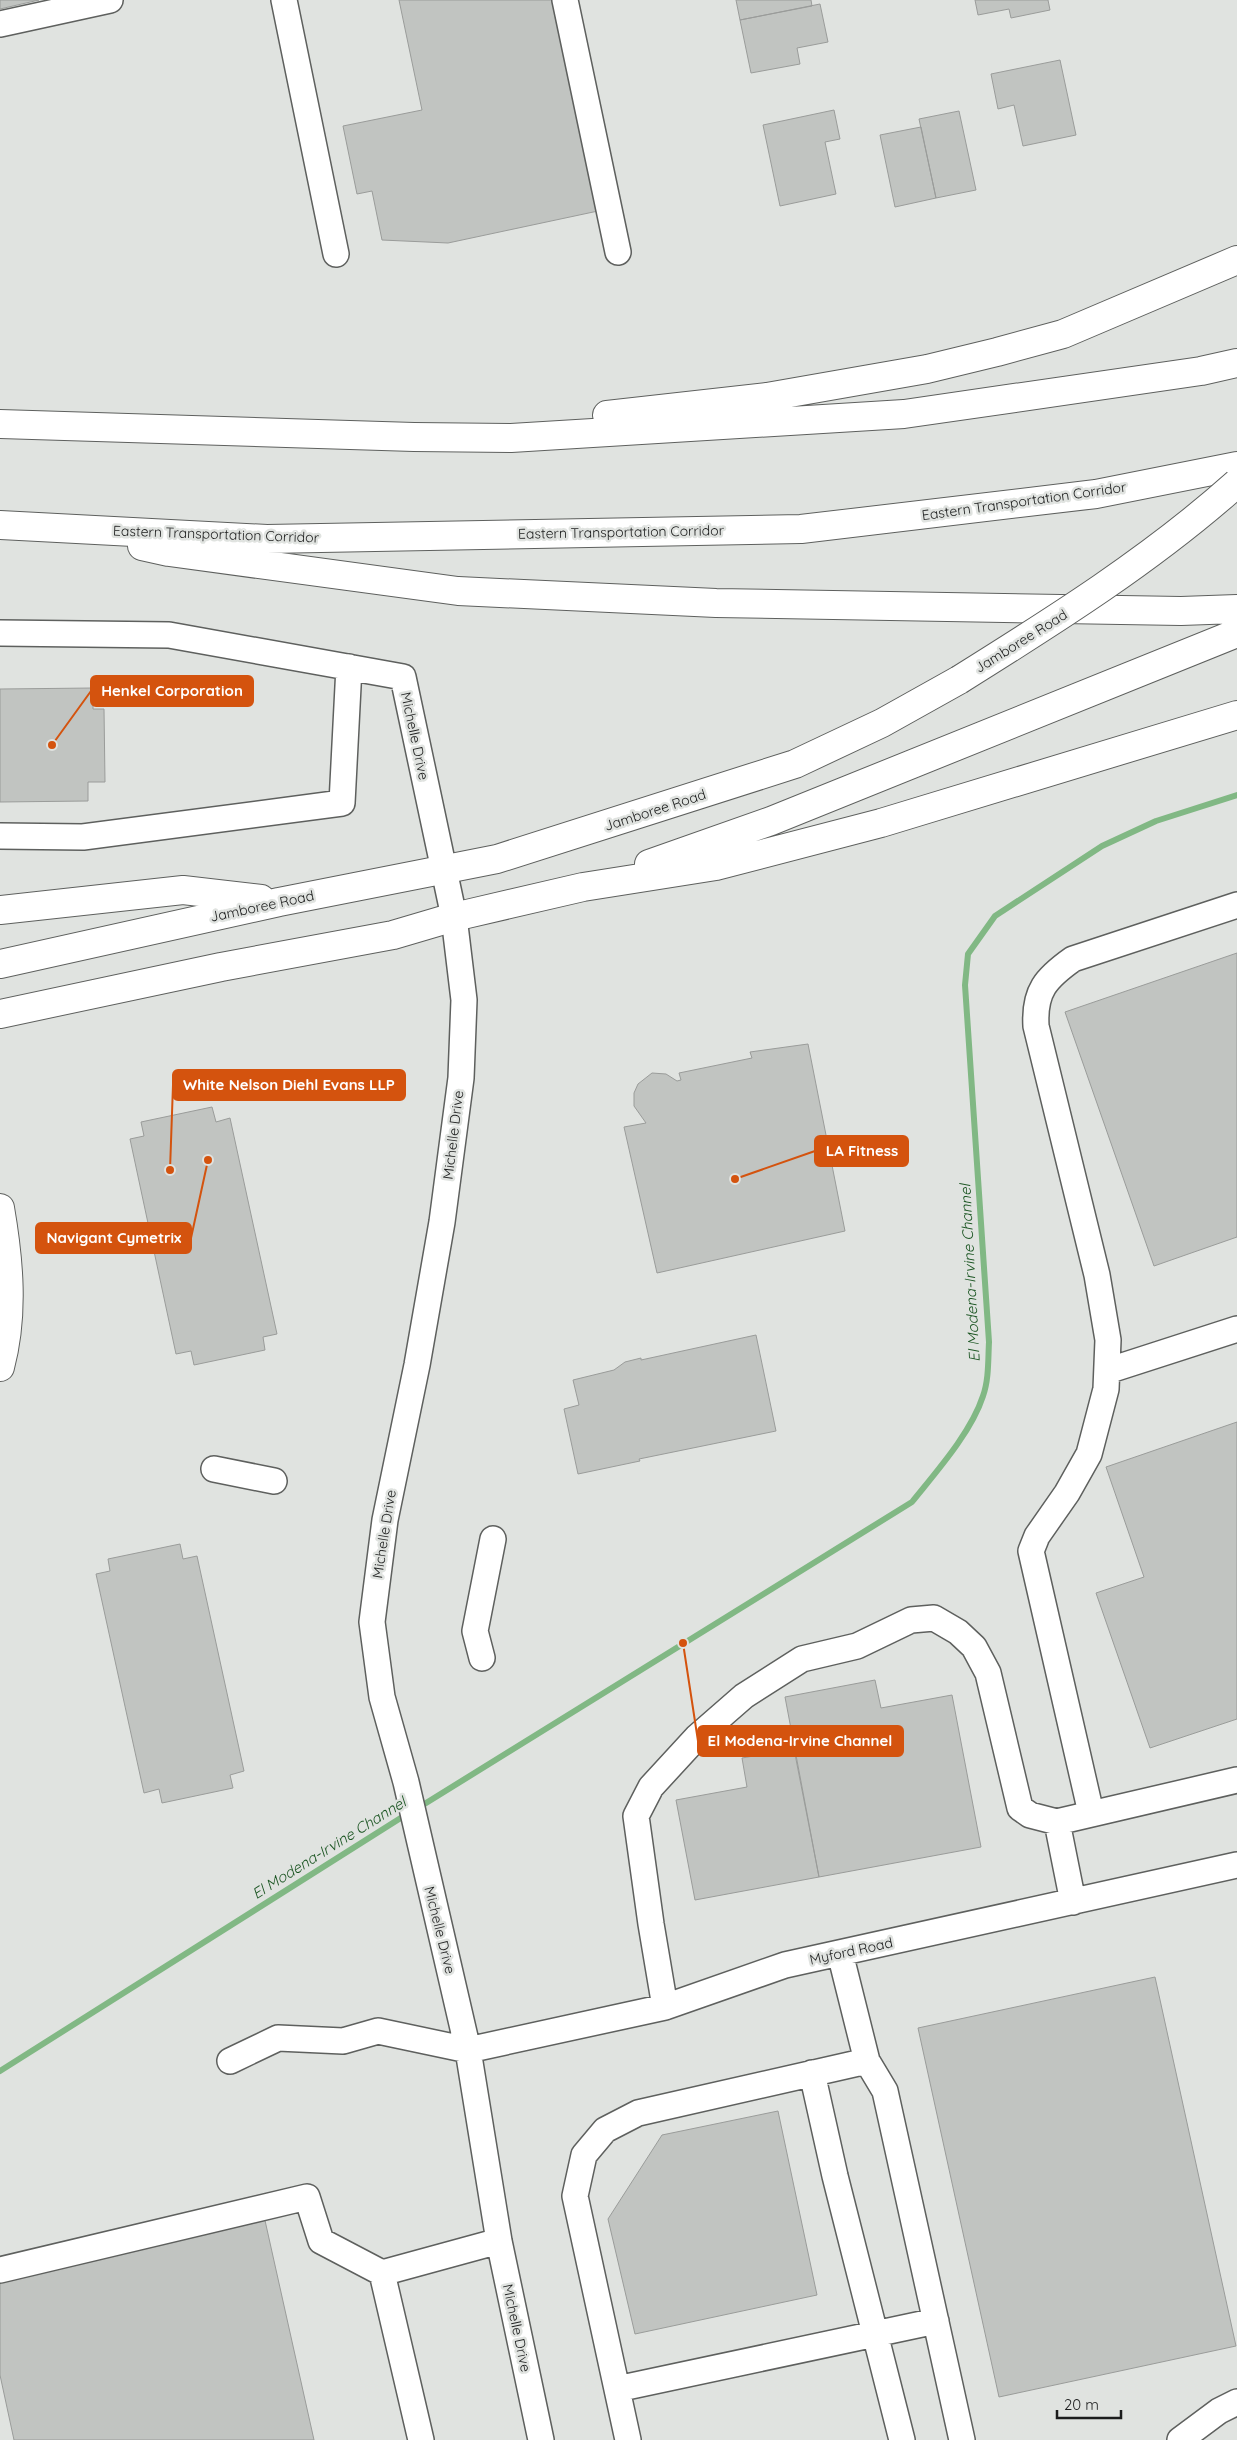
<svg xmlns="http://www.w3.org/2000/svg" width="1237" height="2440" font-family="Quicksand,sans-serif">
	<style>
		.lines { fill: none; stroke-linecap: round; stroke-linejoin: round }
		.stream { stroke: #81b884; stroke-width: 6 }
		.building { fill: #c1c4c1; stroke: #9a9c9a }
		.minor-casing { stroke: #5e605e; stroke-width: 28 }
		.highway-casing { stroke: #5e605e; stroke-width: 30 }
		.minor { stroke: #fff; stroke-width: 25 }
		.highway { stroke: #fff; stroke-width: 28 }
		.highway-bridge-casing { stroke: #5e605e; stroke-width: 30; stroke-linecap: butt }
		.highway-bridge { stroke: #fff; stroke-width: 28 }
		.labels { text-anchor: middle; stroke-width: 5; stroke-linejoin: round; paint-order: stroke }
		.street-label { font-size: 14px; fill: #1b1c1c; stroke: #e0e3e0 }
		.water-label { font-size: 15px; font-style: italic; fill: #1b5522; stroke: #e0e3e0 }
		.leader { fill: none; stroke: #d4530e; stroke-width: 2 }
		.callout-dot { fill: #d4530e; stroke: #e0e3e0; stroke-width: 2 }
		.callout { fill: #d4530e; stroke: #d4530e; stroke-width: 2 }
		.callout-label { font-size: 15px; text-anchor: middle; font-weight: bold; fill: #fff }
	</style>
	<rect width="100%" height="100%" fill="#e0e3e0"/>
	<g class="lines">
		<path class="stream" d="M 418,1808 L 912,1502 C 936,1472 971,1433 983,1396 C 989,1379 988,1360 989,1342 L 965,985 L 968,954 L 995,916 L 1102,846 L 1156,821 L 1237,795
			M 0,2071 L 407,1814"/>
	</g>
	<path class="building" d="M 0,0 L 39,0 L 0,9 Z
		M 399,0 L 552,0 L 598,211 L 448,243 L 382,240 L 372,191 L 357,194 L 343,126 L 422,110 Z
		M 736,0 L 811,0 L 812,6 L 740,20 Z
		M 975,0 L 1048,0 L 1050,10 L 1011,18 L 1009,9 L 978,15 Z
		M 820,4 L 828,42 L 797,48 L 800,64 L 751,73 L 740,20 Z
		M 1060,60 L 1076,135 L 1023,146 L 1014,105 L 998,109 L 991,74 Z
		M 834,110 L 840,139 L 825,142 L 836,194 L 780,206 L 763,125 Z
		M 959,111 L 976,190 L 936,198 L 919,119 Z
		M 921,127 L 936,198 L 895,207 L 880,135 Z
		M 93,688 L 93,709 L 104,709 L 105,782 L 88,782 L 88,801 L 0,802 L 0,689 Z
		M 1237,953 L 1237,1237 L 1154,1266 L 1065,1012 Z
		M 808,1044 L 845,1231 L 657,1273 L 624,1127 L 646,1123 L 634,1106 L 634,1093 L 638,1084 L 652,1073 L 666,1074 L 677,1081 L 681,1080 L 679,1073 L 752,1058 L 750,1052 Z
		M 212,1107 L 216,1122 L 230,1118 L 277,1334 L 263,1337 L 265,1350 L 194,1365 L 191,1351 L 176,1354 L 130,1139 L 144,1136 L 141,1122 Z
		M 756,1335 L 776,1431 L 639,1459 L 640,1461 L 578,1474 L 564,1409 L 579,1405 L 573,1380 L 614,1370 L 625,1362 L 641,1358 L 641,1360 Z
		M 1237,1422 L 1237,1719 L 1150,1748 L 1096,1593 L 1144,1577 L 1106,1467 Z
		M 180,1544 L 183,1559 L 197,1556 L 244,1771 L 230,1775 L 233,1788 L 162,1803 L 159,1789 L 144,1793 L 96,1574 L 110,1571 L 108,1559 Z
		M 875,1680 L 881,1708 L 952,1695 L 981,1847 L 819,1877 L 785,1697 Z
		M 794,1749 L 819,1877 L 695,1900 L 676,1800 L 747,1787 L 742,1758 Z
		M 1155,1977 L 1236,2346 L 999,2397 L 918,2028 Z
		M 778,2111 L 817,2295 L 635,2334 L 608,2219 L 662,2135 Z
		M 264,2216 L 314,2440 L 14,2440 L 0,2375 L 0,2272 Z"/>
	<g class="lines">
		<g class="minor-casing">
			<path id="minor" d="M 284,0 L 336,254
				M 565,0 L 618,252
				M 0,24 L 110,0
				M 0,633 L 169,635 L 403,677 L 454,917 L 464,1000 L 461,1078 L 442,1222 L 417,1365 L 385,1520 L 372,1622 L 382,1697 L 406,1782 L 468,2050 L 499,2241 L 541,2440
				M 0,836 L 83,837 L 342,803 L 349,667
				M 1107,1371 L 1237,1329
				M 214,1469 L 274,1481
				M 482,1658 L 475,1631 L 493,1539
				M 1091,1813 L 1031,1551 L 1037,1536 L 1067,1493 L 1089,1454 L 1106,1389 L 1108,1340 L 1097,1275 L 1036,1026 C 1034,991 1046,978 1073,959 L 1237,905
				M 1057,1822 L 1073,1902
				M 665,2007 L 651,1924 L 636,1816 L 651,1787 L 697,1737 L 744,1696 L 802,1659 L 857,1646 L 911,1620 L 934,1618 L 958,1632 L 974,1647 L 988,1673 L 1020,1808 L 1030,1815 L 1057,1822 L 1237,1780
				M 230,2061 L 278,2038 L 343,2041 L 378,2031 L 468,2050 L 665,2007 L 785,1965 L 1237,1865
				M 867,2061 L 885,2091 L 962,2440
				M 812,2073 L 835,2176 L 902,2440
				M 0,2270 L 307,2197 L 321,2241 L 382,2273 L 421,2440
				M 382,2273 L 499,2241
				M 617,2389 L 936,2321
				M 628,2440 L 575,2196 L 584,2155 L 605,2130 L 638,2113 L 867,2061 L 840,1953
				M 1180,2440 L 1219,2411 L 1237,2402"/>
		</g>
		<g class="highway-casing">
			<path id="highway" d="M 607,415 L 767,397 L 927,369 L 997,352 L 1063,334 L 1237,260
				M 0,424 L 414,437 L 511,438 L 904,414 L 1201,371 L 1237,363
				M 0,525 L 267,539 L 801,529 L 1096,494 L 1237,466
				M 142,546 L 169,552 L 458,591 L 716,603 L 1181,611 L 1237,609
				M 649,864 L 771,821 L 1237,633
				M 0,910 L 183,890 L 261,899
				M 0,964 L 279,902 L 497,859 L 795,764 L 882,723 L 959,680
				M 0,1014 L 221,967 L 393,935 L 454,917 L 583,887 L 716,866 L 881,823 L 1237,715
				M 0,1208 C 9,1260 14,1315 0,1367"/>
		</g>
		<use href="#minor" class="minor"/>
		<use href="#highway" class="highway"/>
		<g class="highway-bridge-casing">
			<path id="highway-bridge" d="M 959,680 C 1055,620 1152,559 1237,483"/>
		</g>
		<use href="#highway-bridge" class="highway-bridge"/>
	</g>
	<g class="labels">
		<g class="street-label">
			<text transform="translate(1024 501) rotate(-8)" y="5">Eastern Transportation Corridor</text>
			<text transform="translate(621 532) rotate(-1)" y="5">Eastern Transportation Corridor</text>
			<text transform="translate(216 534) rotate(2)" y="5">Eastern Transportation Corridor</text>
			<text transform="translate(1021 641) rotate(-32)" y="5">Jamboree Road</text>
			<text transform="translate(415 736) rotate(78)" y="5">Michelle Drive</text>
			<text transform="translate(655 810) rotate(-18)" y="5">Jamboree Road</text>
			<text transform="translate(262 906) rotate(-12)" y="5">Jamboree Road</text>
			<text transform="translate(453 1135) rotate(-83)" y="5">Michelle Drive</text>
			<text transform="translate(384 1534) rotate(-81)" y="5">Michelle Drive</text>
			<text transform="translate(440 1930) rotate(76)" y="5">Michelle Drive</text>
			<text transform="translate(851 1951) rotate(-12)" y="5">Myford Road</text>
			<text transform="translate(517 2328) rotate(78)" y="5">Michelle Drive</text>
		</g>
		<g class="water-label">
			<text transform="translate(970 1273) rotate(-93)" y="5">El Modena-Irvine Channel</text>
			<text transform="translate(329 1848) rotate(-32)" y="5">El Modena-Irvine Channel</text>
		</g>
	</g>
	<path class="leader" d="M52 745L91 691M170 1170L173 1085M735 1179L815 1151M208 1160L191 1238M683 1643L698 1741"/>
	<g class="callout-dot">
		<circle cx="52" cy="745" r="5"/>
		<circle cx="170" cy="1170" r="5"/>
		<circle cx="735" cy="1179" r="5"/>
		<circle cx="208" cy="1160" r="5"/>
		<circle cx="683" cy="1643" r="5"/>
	</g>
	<g class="callout">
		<rect x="91" y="676" width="162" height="30" rx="5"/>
		<rect x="173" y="1070" width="232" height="30" rx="5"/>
		<rect x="815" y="1136" width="93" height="30" rx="5"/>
		<rect x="36" y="1223" width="155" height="30" rx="5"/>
		<rect x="698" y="1726" width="205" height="30" rx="5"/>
	</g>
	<g class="callout-label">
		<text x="172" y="696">Henkel Corporation</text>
		<text x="289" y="1090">White Nelson Diehl Evans LLP</text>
		<text x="862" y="1156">LA Fitness</text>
		<text x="114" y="1243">Navigant Cymetrix</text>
		<text x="800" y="1746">El Modena-Irvine Channel</text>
	</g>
	<path d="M1057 2410v8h64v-8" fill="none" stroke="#1b1c1c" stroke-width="2.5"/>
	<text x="1064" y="2410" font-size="15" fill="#1b1c1c" stroke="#e0e3e0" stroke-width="4" paint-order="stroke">20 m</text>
</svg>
